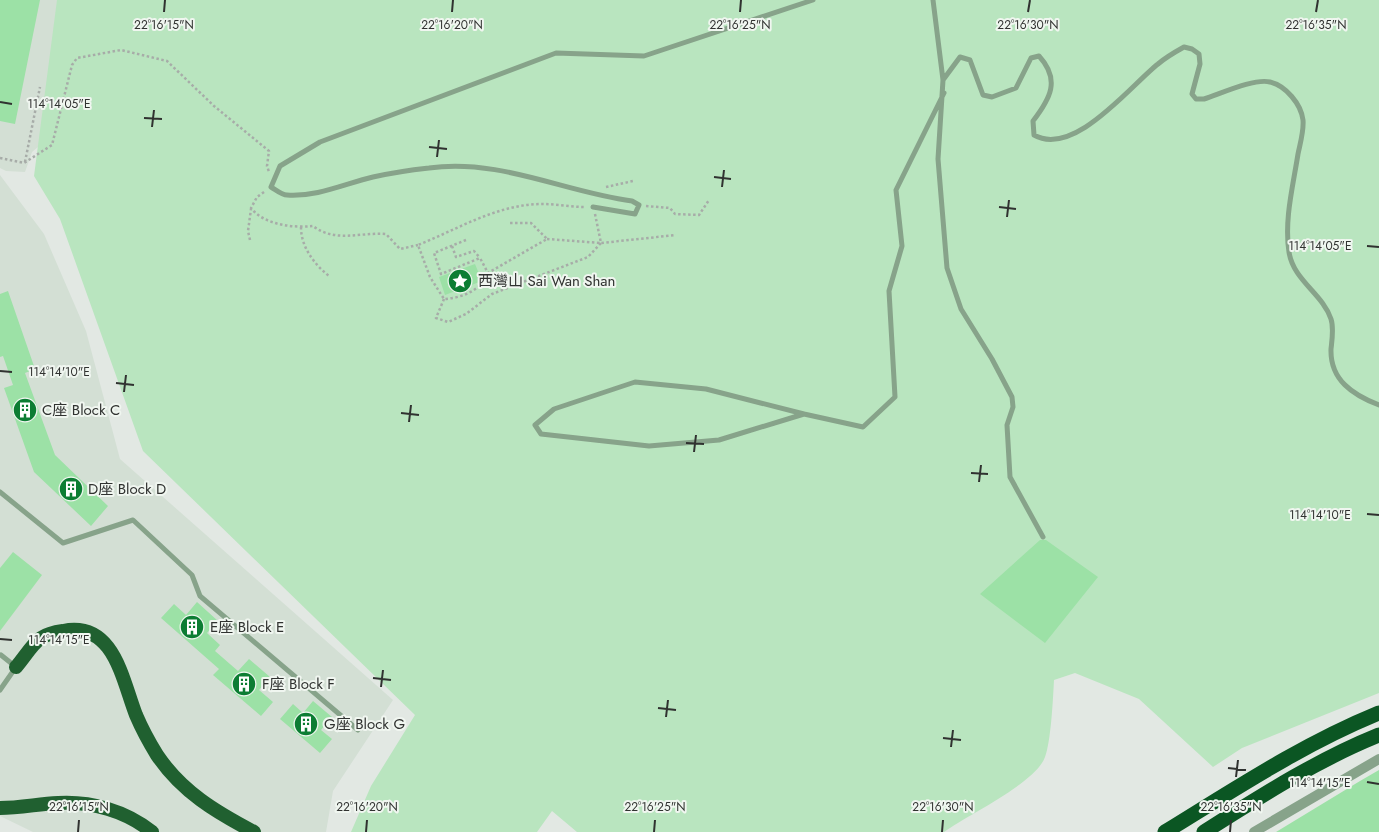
<svg xmlns="http://www.w3.org/2000/svg" width="1379" height="832" font-family="Jost,'Noto Sans TC',sans-serif">
	<style>
		.built { fill: #d3dfd4 }
		.green { fill: #b9e5bf }
		.building { fill: #9ce1a6 }
		.lines { fill: none; stroke-linecap: round; stroke-linejoin: round }
		.path { stroke: #a7aca8; stroke-width: 2.5; stroke-dasharray: 2.5 2.5; stroke-linecap: butt }
		.service { stroke: #87a38a; stroke-width: 5 }
		.minor { stroke: #87a38a; stroke-width: 10 }
		.trunk { stroke: #206030; stroke-width: 14 }
		.motorway { stroke: #0b5623; stroke-width: 15 }
		.ticks { fill: none; stroke: #303230; stroke-width: 2 }
		.labels { text-anchor: middle; stroke-width: 4; stroke-linejoin: round; paint-order: stroke }
		.poi-label { font-size: 15px; fill: #303230; stroke: #f0f6f0; text-anchor: start }
		.ticks-label { font-size: 12px; text-anchor: middle; fill: #303230; stroke: #f0f6f0; stroke-width: 4; stroke-linejoin: round; paint-order: stroke }
	</style>
	<rect width="100%" height="100%" fill="#e2e8e3"/>
	<path class="built" d="M 0,0 L 79,0 L 44,142 L 32,152 L 25,172 L 6,171 L 0,168 Z
		M 0,175 L 44,234 L 86,331 L 120,459 L 393,700 L 333,791 L 326,832 L 33,832 L 0,816 Z"/>
	<path class="green" d="M 57,0 L 1379,0 L 1379,693 L 1242,748 L 1213,767 L 1139,699 L 1075,673 L 1054,680 C 1053,699 1051,741 1045,757 C 1036,783 967,815 944,832 L 577,832 L 552,811 L 537,832 L 351,832 L 371,786 L 415,715 L 143,451 L 60,219 L 34,176 Z"/>
	<path class="building" d="M 0,0 L 40,0 L 15,124 L 0,121 Z
		M 475,264 L 482,281 L 445,295 L 439,277 Z
		M 8,291 L 35,369 L 25,373 L 55,455 L 108,506 L 91,526 L 34,472 L 4,388 L 13,385 L 3,356 L 0,357 L 0,294 Z
		M 1040,540 L 1046,540 L 1098,577 L 1045,643 L 980,594 Z
		M 13,552 L 42,575 L 0,631 L 0,568 Z
		M 197,602 L 218,621 L 207,633 L 220,645 L 215,651 L 238,671 L 249,659 L 270,677 L 259,690 L 273,702 L 261,716 L 213,675 L 219,669 L 161,618 L 174,604 L 186,615 Z
		M 313,701 L 332,717 L 321,730 L 332,739 L 320,753 L 280,719 L 293,704 L 303,713 Z
		M 1379,770 L 1379,832 L 1276,832 L 1360,781 Z"/>
	<g class="lines">
		<path class="path" d="M 0,158 L 24,163 L 52,145 L 72,65 L 77,58 L 121,50 L 167,61 L 214,106 L 269,151 L 267,166 L 269,172
			M 25,162 L 40,87
			M 606,187 L 633,181
			M 264,192 L 257,197 L 251,208 C 264,225 293,228 313,226 C 335,243 360,232 386,234 L 400,249 L 418,245
			M 646,206 L 670,208 L 675,214 L 699,215 L 709,200
			M 595,214 L 601,243 L 676,235
			M 301,227 C 301,247 314,264 329,276
			M 547,239 L 601,243
			M 250,240 L 248,231 L 251,209
			M 466,240 L 434,253 L 441,274 L 480,258 L 488,273 L 547,239 L 531,223 L 508,223
			M 452,246 L 456,257 L 474,251 L 480,258
			M 488,273 C 482,290 462,298 444,299 L 430,277 L 418,245 C 458,229 498,204 542,204 C 556,204 571,207 585,207
			M 444,299 L 436,318 L 448,322 L 466,314 L 492,294 L 588,257 L 601,243"/>
		<path class="service" d="M 933,0 L 943,80 L 938,159 L 947,268 L 961,309 L 992,359 L 1012,397 L 1013,407 L 1007,425 L 1010,477 L 1043,537
			M 943,80 L 960,57 L 970,60 L 983,95 L 992,97 L 1016,88 L 1031,58 L 1039,56 C 1061,80 1050,99 1033,121 L 1034,135 C 1074,158 1131,85 1158,64 C 1166,57 1175,52 1184,47 L 1192,49 L 1199,54 L 1200,64 L 1192,94 L 1196,99 L 1204,99 C 1220,94 1254,78 1270,82 C 1286,86 1301,104 1303,120 C 1304,131 1300,144 1298,154 C 1293,186 1284,220 1289,252 C 1293,280 1323,294 1331,319 C 1334,328 1332,340 1331,349 C 1330,380 1353,395 1379,405
			M 593,207 L 635,214 L 639,205 L 632,201 C 564,192 499,158 429,168 C 411,170 391,173 373,177 C 344,184 317,197 287,195 C 282,195 276,190 271,187 L 280,166 L 320,142 L 556,53 L 644,56 L 813,0
			M 804,414 L 706,389 L 635,382 L 554,409 L 535,425 L 541,434 L 649,446 L 719,440 L 804,414 L 863,427 L 895,397 L 889,291 L 902,246 L 896,190 L 944,93
			M 0,492 L 63,543 L 133,520 L 192,575 L 200,596 L 358,730
			M 0,690 L 16,667 L 1,655"/>
		<path class="minor" d="M 1254,832 L 1379,759"/>
		<path class="trunk" d="M 16,667 C 24,658 32,644 41,638 C 47,634 56,632 63,631 C 114,621 122,679 136,715 C 142,729 149,742 157,755 C 182,792 216,812 254,832
			M 0,808 C 20,808 38,804 58,803 C 91,801 126,811 152,832"/>
		<path class="motorway" d="M 1165,832 C 1235,789 1303,744 1379,713
			M 1204,832 C 1261,796 1317,760 1379,735"/>
	</g>
	<path class="ticks" d="M 164,12 L 165,0M 452,12 L 453,0M 740,12 L 741,0M 1028,12 L 1030,0M 1316,12 L 1318,0M 0,102 L 12,104M 144,118 L 162,119M 152,127 L 154,110M 429,147 L 447,149M 437,157 L 439,140M 714,177 L 731,179M 722,187 L 724,170M 999,207 L 1016,209M 1007,217 L 1009,200M 1367,246 L 1379,247M 0,371 L 12,372M 116,383 L 134,385M 124,392 L 126,375M 401,413 L 419,415M 409,422 L 411,405M 686,443 L 704,444M 694,452 L 696,435M 971,473 L 988,474M 979,482 L 981,465M 1367,514 L 1379,515M 0,639 L 12,640M 373,678 L 391,680M 381,687 L 383,670M 658,708 L 676,710M 666,717 L 668,700M 943,738 L 961,740M 951,747 L 953,730M 1228,768 L 1246,770M 1236,777 L 1238,760M 1367,782 L 1379,784M 78,832 L 79,820M 366,832 L 367,820M 654,832 L 655,820M 942,832 L 943,820M 1230,832 L 1231,820"/>
	<defs>
		<g id="sight-disc" transform="scale(1.25)"><circle r="9.5" fill="#0c7d33" stroke="#f0f6f0"/><path d="M0-6L1.8-2.2L6-1.7L2.9 1.2L3.7 5.4L0 3.3L-3.7 5.4L-2.9 1.2L-6-1.7L-1.8-2.2Z" fill="#fff"/></g>
		<g id="building-disc" transform="scale(1.25)"><circle r="9.5" fill="#0c7d33" stroke="#f0f6f0"/><path d="M-4-6H4V6H1V3H-1V6H-4ZM-2.5-4.3h1.7v1.8h-1.7ZM.8-4.3h1.7v1.8H.8ZM-2.5-1h1.7V.8h-1.7ZM.8-1h1.7V.8H.8Z" fill="#fff"/></g>
	</defs>
	<g fill-rule="evenodd">
		<use href="#sight-disc" x="460" y="281"/>
		<use href="#building-disc" x="25" y="410"/>
		<use href="#building-disc" x="71" y="489"/>
		<use href="#building-disc" x="192" y="627"/>
		<use href="#building-disc" x="244" y="684"/>
		<use href="#building-disc" x="306" y="724"/>
	</g>
	<g class="labels">
		<g class="poi-label">
			<text x="478" y="286">西灣山 Sai Wan Shan</text>
			<text x="42" y="415">C座 Block C</text>
			<text x="88" y="494">D座 Block D</text>
			<text x="210" y="632">E座 Block E</text>
			<text x="262" y="689">F座 Block F</text>
			<text x="324" y="729">G座 Block G</text>
		</g>
	</g>
	<g class="ticks-label">
		<text x="164" y="29">22°16'15"N</text>
		<text x="452" y="29">22°16'20"N</text>
		<text x="740" y="29">22°16'25"N</text>
		<text x="1028" y="29">22°16'30"N</text>
		<text x="1316" y="29">22°16'35"N</text>
		<text x="59" y="108">114°14'05"E</text>
		<text x="1320" y="250">114°14'05"E</text>
		<text x="59" y="376">114°14'10"E</text>
		<text x="1320" y="519">114°14'10"E</text>
		<text x="59" y="644">114°14'15"E</text>
		<text x="1320" y="787">114°14'15"E</text>
		<text x="79" y="811">22°16'15"N</text>
		<text x="367" y="811">22°16'20"N</text>
		<text x="655" y="811">22°16'25"N</text>
		<text x="943" y="811">22°16'30"N</text>
		<text x="1231" y="811">22°16'35"N</text>
	</g>
</svg>
